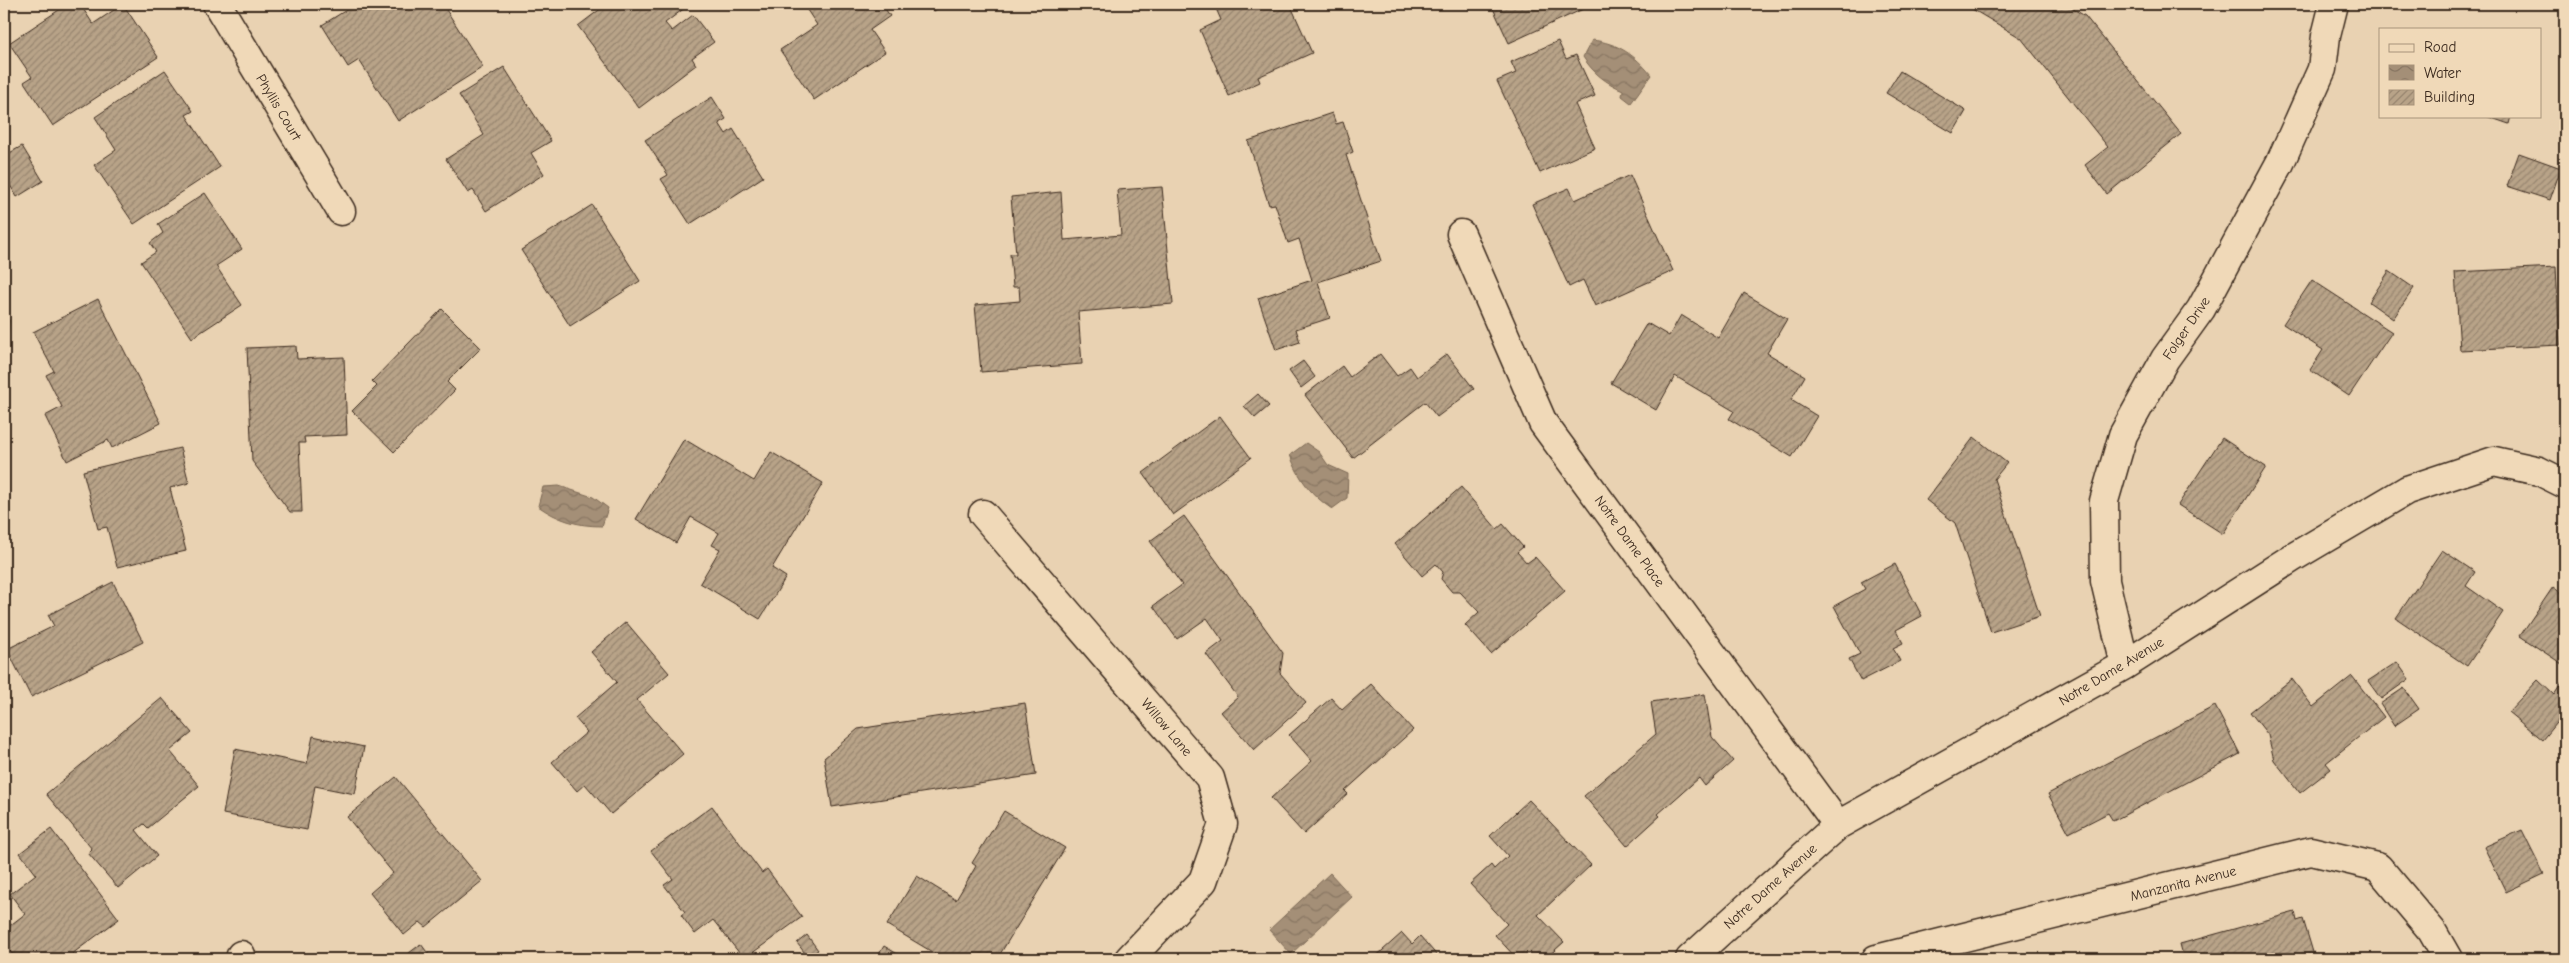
<svg xmlns="http://www.w3.org/2000/svg" width="2569" height="963" font-family="'Comic Neue',sans-serif">
	<style>
		.water { fill: url(#water-waves); stroke: #7a6753 }
		.building { fill: url(#building-hatch); stroke: #3b2a1e }
		.lines { fill: none; stroke-linecap: round; stroke-linejoin: round }
		.minor-casing { stroke: #3b2a1e; stroke-width: 31 }
		.minor { stroke: #f0d9b8; stroke-width: 28 }
		.labels { text-anchor: middle; stroke-width: 4; stroke-linejoin: round; paint-order: stroke }
		.street-label { font-size: 14px; fill: #3b2a1e; stroke: #f0d9b8 }
	</style>
	<defs>
		<pattern id="water-waves" width="16" height="10" patternUnits="userSpaceOnUse" patternTransform="scale(1.25)"><rect width="16" height="10" fill="#a48f77"/><path d="M0 5q4-4 8 0t8 0" fill="none" stroke="#877561"/></pattern>
		<pattern id="building-hatch" width="6" height="6" patternUnits="userSpaceOnUse" patternTransform="scale(1.25)"><rect width="6" height="6" fill="#b8a388"/><path d="M-1 1l2-2M0 6l6-6M5 7l2-2" fill="none" stroke="#97856f"/></pattern>
	</defs>
	<rect width="100%" height="100%" fill="#e9d2b2"/>
	<filter id="ink" filterUnits="userSpaceOnUse"><feTurbulence type="fractalNoise" baseFrequency=".02" numOctaves="2"/><feDisplacementMap in="SourceGraphic" scale="10" xChannelSelector="R" yChannelSelector="G"/><feConvolveMatrix kernelMatrix="1 2 1 2 8 2 1 2 1" color-interpolation-filters="sRGB"/></filter>
	<g filter="url(#ink)">
		<path class="water" d="M 1592,40 C 1618,43 1635,55 1651,75 L 1631,103 L 1622,96 L 1623,90 C 1606,83 1593,73 1583,57 Z
			M 1306,443 L 1319,452 L 1328,465 L 1348,474 L 1347,498 L 1332,509 C 1311,495 1299,479 1290,455 Z
			M 559,486 L 593,497 L 608,508 L 602,526 C 577,526 558,520 538,506 L 543,487 Z
			M 1330,873 L 1352,897 L 1291,954 L 1269,930 Z"/>
		<path class="building" d="M 68,4 L 80,4 L 93,24 L 123,4 L 158,57 L 53,126 L 24,82 L 32,77 L 9,43 Z
			M 356,4 L 445,4 L 443,5 L 483,67 L 398,121 L 359,60 L 348,67 L 322,25 Z
			M 607,4 L 690,4 L 665,23 L 672,31 L 693,15 L 714,42 L 692,58 L 696,65 L 639,108 L 578,26 Z
			M 803,4 L 882,4 L 890,16 L 870,30 L 885,52 L 814,100 L 780,50 L 817,25 Z
			M 929,4 L 945,4 L 934,11 Z
			M 1214,4 L 1290,4 L 1312,53 L 1258,77 L 1260,82 L 1229,96 L 1200,30 L 1221,20 Z
			M 1491,4 L 1594,4 L 1509,43 Z
			M 1968,4 L 2065,4 L 2085,16 L 2181,134 L 2107,194 L 2085,165 L 2108,147 L 2021,38 L 1967,6 Z
			M 1558,41 L 1566,59 L 1576,55 L 1595,96 L 1575,104 L 1595,148 L 1540,173 L 1497,81 L 1516,73 L 1511,62 Z
			M 504,67 L 551,141 L 531,153 L 544,174 L 486,211 L 473,190 L 468,193 L 446,159 L 484,135 L 459,95 Z
			M 165,70 L 193,111 L 186,115 L 220,167 L 134,224 L 94,165 L 116,150 L 95,117 Z
			M 1900,71 L 1966,111 L 1953,133 L 1886,93 Z
			M 712,97 L 726,119 L 719,123 L 726,134 L 733,129 L 763,177 L 690,224 L 661,179 L 668,175 L 645,140 Z
			M 1332,113 L 1336,124 L 1343,122 L 1353,152 L 1346,155 L 1381,261 L 1318,282 L 1330,318 L 1296,329 L 1300,342 L 1276,350 L 1258,298 L 1312,280 L 1299,239 L 1288,243 L 1275,204 L 1269,205 L 1248,141 Z
			M 2486,116 L 2511,116 L 2509,124 Z
			M 22,146 L 43,181 L 17,197 L 4,175 L 4,156 Z
			M 2519,153 L 2561,168 L 2550,200 L 2507,186 Z
			M 1630,175 L 1673,271 L 1595,306 L 1583,280 L 1569,287 L 1532,204 L 1569,188 L 1575,200 Z
			M 1162,187 L 1173,304 L 1078,312 L 1082,364 L 981,372 L 975,305 L 1020,301 L 1019,287 L 1013,287 L 1010,254 L 1016,254 L 1011,197 L 1061,192 L 1064,240 L 1121,235 L 1117,190 Z
			M 205,193 L 242,249 L 216,266 L 242,305 L 192,338 L 141,262 L 156,252 L 150,243 L 163,233 L 158,224 Z
			M 592,205 L 640,281 L 570,326 L 521,250 Z
			M 2556,267 L 2560,345 L 2460,350 L 2455,272 Z
			M 2389,271 L 2414,288 L 2393,319 L 2369,302 Z
			M 2312,280 L 2392,332 L 2349,396 L 2310,370 L 2323,350 L 2283,324 Z
			M 1744,293 L 1787,319 L 1767,353 L 1805,376 L 1791,400 L 1817,416 L 1792,457 L 1729,419 L 1734,411 L 1675,376 L 1656,410 L 1611,383 L 1647,323 L 1669,336 L 1681,315 L 1718,338 Z
			M 98,299 L 161,423 L 112,448 L 108,440 L 67,461 L 45,416 L 62,407 L 46,375 L 54,371 L 33,332 Z
			M 442,309 L 481,348 L 447,382 L 455,390 L 394,452 L 352,411 L 377,386 L 372,381 Z
			M 4,319 L 9,320 L 4,374 Z
			M 296,346 L 297,359 L 344,357 L 347,435 L 304,437 L 305,443 L 299,443 L 302,512 L 290,512 L 252,461 L 247,348 Z
			M 1380,354 L 1397,376 L 1410,367 L 1417,377 L 1447,354 L 1474,389 L 1437,417 L 1425,402 L 1353,458 L 1305,395 L 1342,366 L 1350,377 Z
			M 1303,361 L 1315,377 L 1301,388 L 1289,371 Z
			M 1258,394 L 1269,406 L 1255,418 L 1244,406 Z
			M 1220,416 L 1251,458 L 1173,515 L 1143,473 Z
			M 1974,437 L 2007,463 L 1994,479 L 2040,616 L 1991,632 L 1955,523 L 1926,500 Z
			M 2222,438 L 2266,467 L 2223,534 L 2178,505 Z
			M 684,439 L 754,481 L 771,452 L 823,483 L 772,568 L 786,577 L 760,619 L 700,583 L 720,549 L 712,545 L 719,533 L 691,517 L 676,543 L 636,519 Z
			M 180,448 L 189,483 L 170,488 L 186,551 L 117,567 L 107,527 L 98,529 L 83,471 Z
			M 1461,487 L 1497,529 L 1503,524 L 1523,547 L 1517,552 L 1527,563 L 1535,557 L 1565,591 L 1491,654 L 1465,625 L 1479,612 L 1460,592 L 1452,592 L 1441,579 L 1443,572 L 1436,564 L 1422,576 L 1395,544 Z
			M 1184,516 L 1283,653 L 1280,673 L 1306,703 L 1254,750 L 1221,712 L 1238,697 L 1206,654 L 1223,641 L 1207,618 L 1177,639 L 1153,606 L 1182,585 L 1150,541 Z
			M 2442,550 L 2475,572 L 2466,586 L 2503,612 L 2467,666 L 2396,618 Z
			M 1895,564 L 1922,616 L 1896,630 L 1903,643 L 1893,648 L 1900,661 L 1861,681 L 1849,659 L 1860,654 L 1834,606 L 1865,589 L 1861,582 Z
			M 113,582 L 143,642 L 31,697 L 7,649 L 54,626 L 48,615 Z
			M 2553,587 L 2565,596 L 2565,666 L 2520,636 Z
			M 626,622 L 669,673 L 637,700 L 683,754 L 611,814 L 585,784 L 577,791 L 552,762 L 587,732 L 575,718 L 617,682 L 591,652 Z
			M 2397,662 L 2409,679 L 2381,699 L 2368,681 Z
			M 2352,676 L 2384,717 L 2326,763 L 2331,769 L 2300,793 L 2274,760 L 2268,735 L 2250,712 L 2292,679 L 2313,707 Z
			M 2565,678 L 2565,712 L 2542,740 L 2508,712 L 2538,680 L 2554,695 Z
			M 1371,684 L 1413,730 L 1345,791 L 1348,794 L 1304,834 L 1271,798 L 1312,761 L 1289,735 L 1331,698 L 1342,710 Z
			M 2404,688 L 2419,709 L 2394,726 L 2380,704 Z
			M 1705,694 L 1712,737 L 1733,761 L 1705,786 L 1699,778 L 1658,814 L 1660,816 L 1627,846 L 1584,796 L 1656,734 L 1651,702 Z
			M 162,698 L 192,733 L 170,751 L 199,786 L 148,828 L 144,824 L 136,830 L 157,856 L 118,888 L 88,853 L 92,849 L 46,794 Z
			M 1025,703 L 1036,775 L 832,807 L 824,758 L 858,729 Z
			M 2215,706 L 2240,754 L 2113,821 L 2108,813 L 2069,833 L 2048,794 Z
			M 313,736 L 364,747 L 355,794 L 315,786 L 307,830 L 223,814 L 235,749 L 307,764 Z
			M 396,777 L 482,881 L 426,927 L 420,922 L 404,935 L 370,893 L 393,873 L 347,817 Z
			M 1529,800 L 1591,865 L 1538,915 L 1564,942 L 1545,959 L 1517,959 L 1495,935 L 1507,924 L 1470,884 L 1491,865 L 1494,869 L 1508,856 L 1490,836 Z
			M 712,806 L 762,873 L 767,869 L 802,917 L 744,959 L 713,920 L 695,934 L 681,915 L 685,912 L 664,885 L 673,879 L 651,851 Z
			M 1004,811 L 1065,848 L 997,959 L 944,959 L 887,925 L 917,876 L 956,900 L 976,866 L 972,863 Z
			M 51,829 L 119,919 L 72,954 L 77,959 L 16,959 L 4,943 L 4,930 L 25,914 L 10,894 L 36,874 L 20,853 Z
			M 2522,830 L 2544,874 L 2506,892 L 2484,847 Z
			M 2295,912 L 2297,921 L 2303,919 L 2315,959 L 2184,959 L 2180,944 Z
			M 1402,933 L 1412,944 L 1420,936 L 1440,959 L 1373,959 Z
			M 807,935 L 818,950 L 808,957 L 797,943 Z
			M 421,944 L 432,959 L 401,959 Z
			M 884,946 L 906,959 L 876,959 Z"/>
		<g class="lines">
			<g class="minor-casing">
				<path id="minor" d="M 217,4 L 341,211
					M 1461,234 L 1543,423 L 1838,825
					M 983,514 L 1210,778 L 1223,824 L 1203,881 L 1129,959
					M 2125,665 L 2105,581 L 2104,501 L 2123,435 L 2165,359 L 2201,309 L 2280,163 L 2322,69 L 2326,36 L 2334,4
					M 240,959 L 241,955
					M 1690,959 L 1838,825 L 2125,665 L 2292,558 L 2407,490 L 2494,461 L 2539,471 L 2565,484
					M 1876,959 L 2311,851 L 2378,867 L 2432,931 L 2448,959"/>
			</g>
			<use href="#minor" class="minor"/>
		</g>
	</g>
	<g class="labels">
		<g class="street-label">
			<text transform="translate(279 107) rotate(59)" y="5">Phyllis Court</text>
			<text transform="translate(2186 328) rotate(-56)" y="5">Folger Drive</text>
			<text transform="translate(1630 541) rotate(54)" y="5">Notre Dame Place</text>
			<text transform="translate(2111 671) rotate(-31)" y="5">Notre Dame Avenue</text>
			<text transform="translate(1167 727) rotate(50)" y="5">Willow Lane</text>
			<text transform="translate(2183 883) rotate(-14)" y="5">Manzanita Avenue</text>
			<text transform="translate(1770 886) rotate(-42)" y="5">Notre Dame Avenue</text>
		</g>
	</g>
	<rect width="2569" height="963" fill="none" stroke="#f0d9b8" stroke-width="20"/>
	<rect x="10" y="10" width="2549" height="943" fill="none" stroke="#3b2a1e" stroke-width="2" filter="url(#ink)"/>
	<rect x="2379" y="28" width="162" height="90" fill="#f0d9b8" stroke="#a8937a"/>
	<rect x="2389" y="44" width="25" height="8" fill="#f0d9b8" stroke="#a8937a"/>
	<text x="2424" y="52" font-size="15" fill="#3b2a1e">Road</text>
	<rect x="2389" y="65" width="25" height="15" fill="url(#water-waves)" stroke="#a8937a"/>
	<text x="2424" y="78" font-size="15" fill="#3b2a1e">Water</text>
	<rect x="2389" y="90" width="25" height="15" fill="url(#building-hatch)" stroke="#a8937a"/>
	<text x="2424" y="102" font-size="15" fill="#3b2a1e">Building</text>
</svg>
